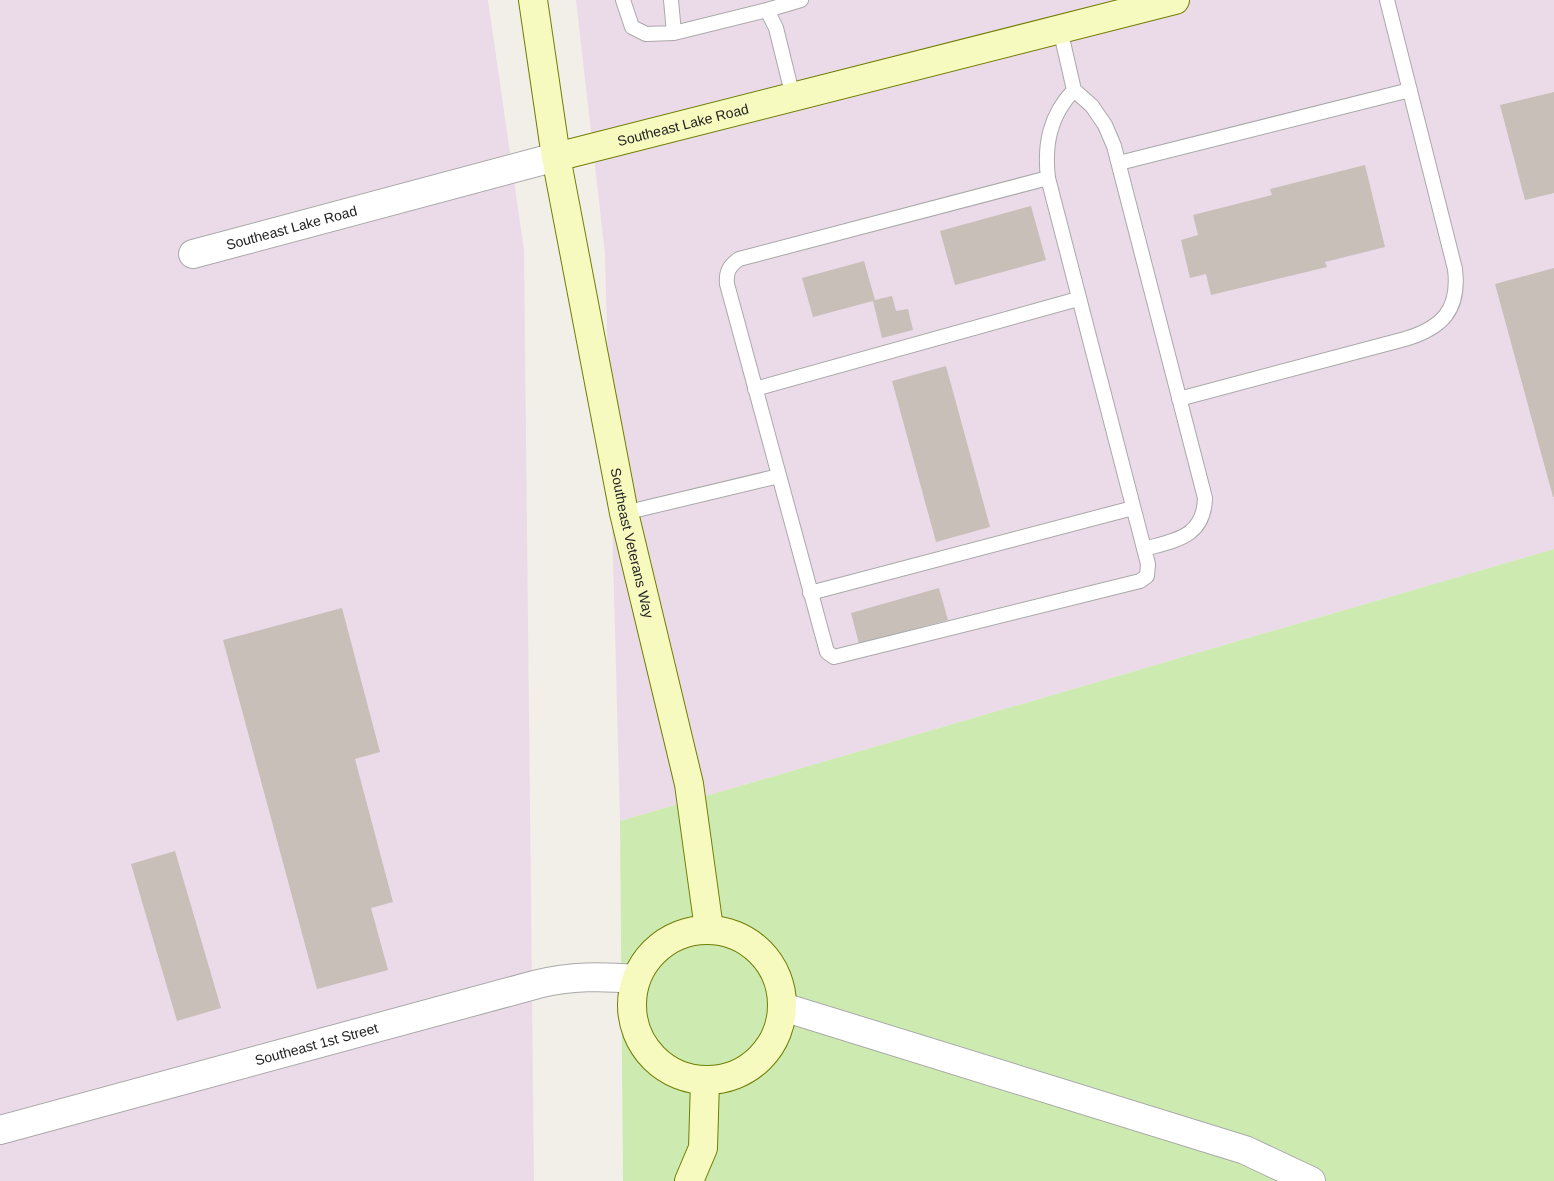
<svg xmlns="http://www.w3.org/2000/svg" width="1554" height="1181" font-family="Helvetica,sans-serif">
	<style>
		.industrial { fill: #ebdbe8 }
		.grass { fill: #cdebb0 }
		.building { fill: #c7bfb8 }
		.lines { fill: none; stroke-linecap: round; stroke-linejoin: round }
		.lane-casing { stroke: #a9a9a9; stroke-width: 16 }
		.street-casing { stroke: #a9a9a9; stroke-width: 30 }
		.secondary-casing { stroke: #707d05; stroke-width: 30 }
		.lane { stroke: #fff; stroke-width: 14 }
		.street { stroke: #fff; stroke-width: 28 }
		.secondary { stroke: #f7fabf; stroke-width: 28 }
		.labels { text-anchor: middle; stroke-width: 5; stroke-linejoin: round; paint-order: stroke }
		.street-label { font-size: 14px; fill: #222; stroke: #fff }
	</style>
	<rect width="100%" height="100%" fill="#f2efe9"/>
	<path class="industrial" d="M 0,0 L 488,0 L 524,250 L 534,1181 L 0,1181 Z
		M 576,0 L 1554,0 L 1554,549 L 620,821 L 605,254 Z"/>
	<path class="grass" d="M 1554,549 L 1554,1181 L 623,1181 L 620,821 Z"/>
	<path class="building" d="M 1554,92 L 1554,193 L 1525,200 L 1500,105 Z
		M 1365,165 L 1385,247 L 1325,262 L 1327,267 L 1211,295 L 1206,274 L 1190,278 L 1181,240 L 1198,235 L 1193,215 L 1272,195 L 1270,189 Z
		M 1031,206 L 1046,260 L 955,285 L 940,231 Z
		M 864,261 L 875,300 L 892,296 L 896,311 L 908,309 L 913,330 L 882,338 L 873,301 L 813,317 L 802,278 Z
		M 1554,268 L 1554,497 L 1553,497 L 1495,284 Z
		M 946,366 L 990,527 L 936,542 L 892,381 Z
		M 939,588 L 948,620 L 859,644 L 851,613 Z
		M 342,608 L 380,752 L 355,759 L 393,902 L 371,908 L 388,970 L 317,989 L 223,640 Z
		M 175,851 L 221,1008 L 177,1021 L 131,864 Z"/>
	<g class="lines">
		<g class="lane-casing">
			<path id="lane" d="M 623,0 L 632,27 L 646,34 L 674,33 L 767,10 L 776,28 L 793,97
				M 671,0 L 674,33
				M 767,10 L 801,0
				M 1060,29 L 1074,90 L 1092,106 L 1105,125 L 1114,146 L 1205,498 C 1204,537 1176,540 1144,549
				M 1119,163 L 1410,90
				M 1048,178 L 739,259 C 729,266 726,272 727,284 L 827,652 L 834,657 L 1140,581 L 1147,576 L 1148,564 L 1048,178 C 1044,144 1050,115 1074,90
				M 755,389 L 1078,299
				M 1179,399 L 1405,339 C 1442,328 1460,310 1455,269 L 1387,0
				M 624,513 L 779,476
				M 810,593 L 1133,508"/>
		</g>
		<g class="street-casing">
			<g id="street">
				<path id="s1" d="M 193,254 L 556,157"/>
				<path d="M 783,1007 L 1245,1150 L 1311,1181"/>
				<path id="s2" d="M 0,1130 L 538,984 C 571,976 601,976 635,979"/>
			</g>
		</g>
		<g class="secondary-casing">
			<g id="secondary">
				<path id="s3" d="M 533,0 L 556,157 L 624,513 L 689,784 L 709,929"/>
				<path id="s4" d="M 556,157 L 1175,0"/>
				<circle cx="707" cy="1005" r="75"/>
				<path d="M 689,1181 L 703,1148 L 705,1081"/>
			</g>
		</g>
		<use href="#lane" class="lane"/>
		<use href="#street" class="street"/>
		<use href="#secondary" class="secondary"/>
	</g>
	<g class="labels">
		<g class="street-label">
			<text dy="5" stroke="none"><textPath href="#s4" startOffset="131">Southeast Lake Road</textPath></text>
			<text dy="5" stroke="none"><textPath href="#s1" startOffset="102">Southeast Lake Road</textPath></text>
			<text dy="5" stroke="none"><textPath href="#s3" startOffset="552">Southeast Veterans Way</textPath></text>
			<text dy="5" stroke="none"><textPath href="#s2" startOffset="328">Southeast 1st Street</textPath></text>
		</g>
	</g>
</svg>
